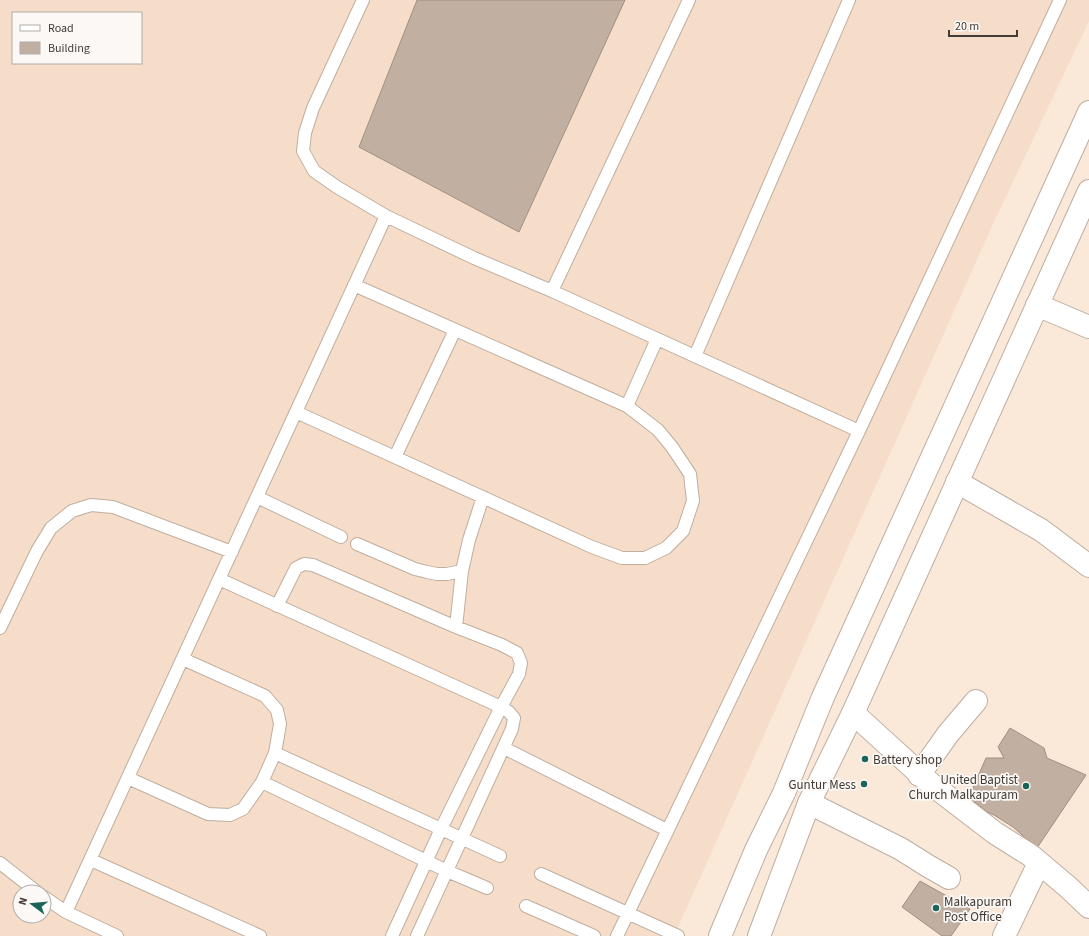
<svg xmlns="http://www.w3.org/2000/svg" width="1089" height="936" font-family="'Source Sans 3',sans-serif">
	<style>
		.built { fill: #f5ddc9; fill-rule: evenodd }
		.building { fill: #c1b0a2; stroke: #a08f81 }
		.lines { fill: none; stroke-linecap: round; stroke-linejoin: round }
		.lane-casing { stroke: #bfae9f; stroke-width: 14 }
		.street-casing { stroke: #bfae9f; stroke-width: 24 }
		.secondary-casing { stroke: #bfae9f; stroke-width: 24 }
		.lane { stroke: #fff; stroke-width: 12 }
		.street { stroke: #fff; stroke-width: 22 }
		.secondary { stroke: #fff; stroke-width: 22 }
		.poi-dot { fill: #1a645a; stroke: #fcf8f5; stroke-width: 1.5 }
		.labels { text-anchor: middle; stroke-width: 3.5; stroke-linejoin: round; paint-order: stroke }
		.poi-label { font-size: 13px; fill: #423b35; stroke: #fcf8f5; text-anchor: start }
	</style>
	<rect width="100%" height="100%" fill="#fae8d9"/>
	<path class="built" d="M 0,0 L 1089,0 L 1089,21 L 993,224 L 674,936 L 0,936 ZM 13,13 L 141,13 L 141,63 L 13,63 ZM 20,892 L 44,892 L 44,916 L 20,916 Z"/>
	<path class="building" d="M 417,0 L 625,0 L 519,232 L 359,147 Z
		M 1010,728 L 1044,748 L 1047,758 L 1086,775 L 1037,848 L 1013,827 L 994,815 L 987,812 L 969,797 L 986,758 L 1004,758 L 998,747 Z
		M 920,881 L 970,909 L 951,936 L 942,936 L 902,907 Z"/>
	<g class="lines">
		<g class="lane-casing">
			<path id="lane" d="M 363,0 L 313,108 L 305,133 L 303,151 L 314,171 L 337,187 L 386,216 L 474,258 L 552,291 L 859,431
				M 552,291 L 689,0
				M 695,356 L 849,0
				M 627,406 L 657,339
				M 296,412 L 592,547 L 622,558 L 645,558 L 666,548 L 683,531 L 693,501 L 690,474 L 672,447 L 658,430 L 627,406 L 354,285
				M 395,457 L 455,330
				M 257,497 L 341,537
				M 357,544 L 415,569 L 427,572 L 437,574 L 447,574 L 462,571
				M 219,579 L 501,707 L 509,712 L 514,718 L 512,729 L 417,936
				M 277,606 L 296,568 L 304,564 L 313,565 L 456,627 L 502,645 L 517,653 L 521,663 L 519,674 L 501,707 L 441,829 L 392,936
				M 456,627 L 462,571 L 469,540 L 483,497
				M 0,628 L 37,551 L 51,528 L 72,511 L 91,505 L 113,507 L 232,552
				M 504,748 L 667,830
				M 275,753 L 500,856
				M 128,778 L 208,814 L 230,815 L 243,809 L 262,782 L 275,753 L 280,724 L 277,710 L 265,696 L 183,659
				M 262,782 L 447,871 L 487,888
				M 91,860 L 260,936
				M 0,863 L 37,892
				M 541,874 L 678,936
				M 44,897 L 66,912 L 117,936
				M 526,906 L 594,936
				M 66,912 L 386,216
				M 617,936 L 859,431 L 1060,0"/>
		</g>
		<g class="street-casing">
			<path id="street" d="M 1037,305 L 1089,327
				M 957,482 L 1041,530 L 1089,566
				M 853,713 L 931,784 L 995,833 L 1030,855 L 1068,887 L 1089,907
				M 919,775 L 948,734 L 976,701
				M 809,803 L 901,849 L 928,866 L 949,878
				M 1004,936 L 1039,863"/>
		</g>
		<g class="secondary-casing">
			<path id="secondary" d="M 720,936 L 756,850 L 784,793 L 823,697 L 1089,112
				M 759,936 L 809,803 L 853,713 L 1089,191"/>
		</g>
		<use href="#lane" class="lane"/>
		<use href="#street" class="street"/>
		<use href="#secondary" class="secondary"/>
	</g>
	<g class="poi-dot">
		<circle cx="865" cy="759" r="4"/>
		<circle cx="864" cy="784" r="4"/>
		<circle cx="1026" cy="786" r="4"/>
		<circle cx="936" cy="908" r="4"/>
	</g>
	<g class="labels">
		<g class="poi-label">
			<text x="873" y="764">Battery shop</text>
			<text x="1018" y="784" text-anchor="end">United Baptist<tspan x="1018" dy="15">Church Malkapuram</tspan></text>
			<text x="856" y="789" text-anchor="end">Guntur Mess</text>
			<text x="944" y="906">Malkapuram<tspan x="944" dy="15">Post Office</tspan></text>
		</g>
	</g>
	<rect x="12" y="12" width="130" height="52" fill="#fcf8f5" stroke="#b2aca8"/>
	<rect x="20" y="25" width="20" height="6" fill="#ffffff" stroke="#b2aca8"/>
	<text x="48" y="32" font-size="12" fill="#423b35">Road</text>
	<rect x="20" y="42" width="20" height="12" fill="#c1b0a2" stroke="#b2aca8"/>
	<text x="48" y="52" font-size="12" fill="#423b35">Building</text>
	<g transform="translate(32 904) rotate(286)"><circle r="19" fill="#fcf8f5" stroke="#b2aca8"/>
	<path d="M0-3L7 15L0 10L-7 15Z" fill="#1a645a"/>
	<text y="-6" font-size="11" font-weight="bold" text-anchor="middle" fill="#423b35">N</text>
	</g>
	<path d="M949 30v6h68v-6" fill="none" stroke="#423b35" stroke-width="2"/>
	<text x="955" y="30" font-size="12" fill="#423b35" stroke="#fcf8f5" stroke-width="3" paint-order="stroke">20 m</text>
</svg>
